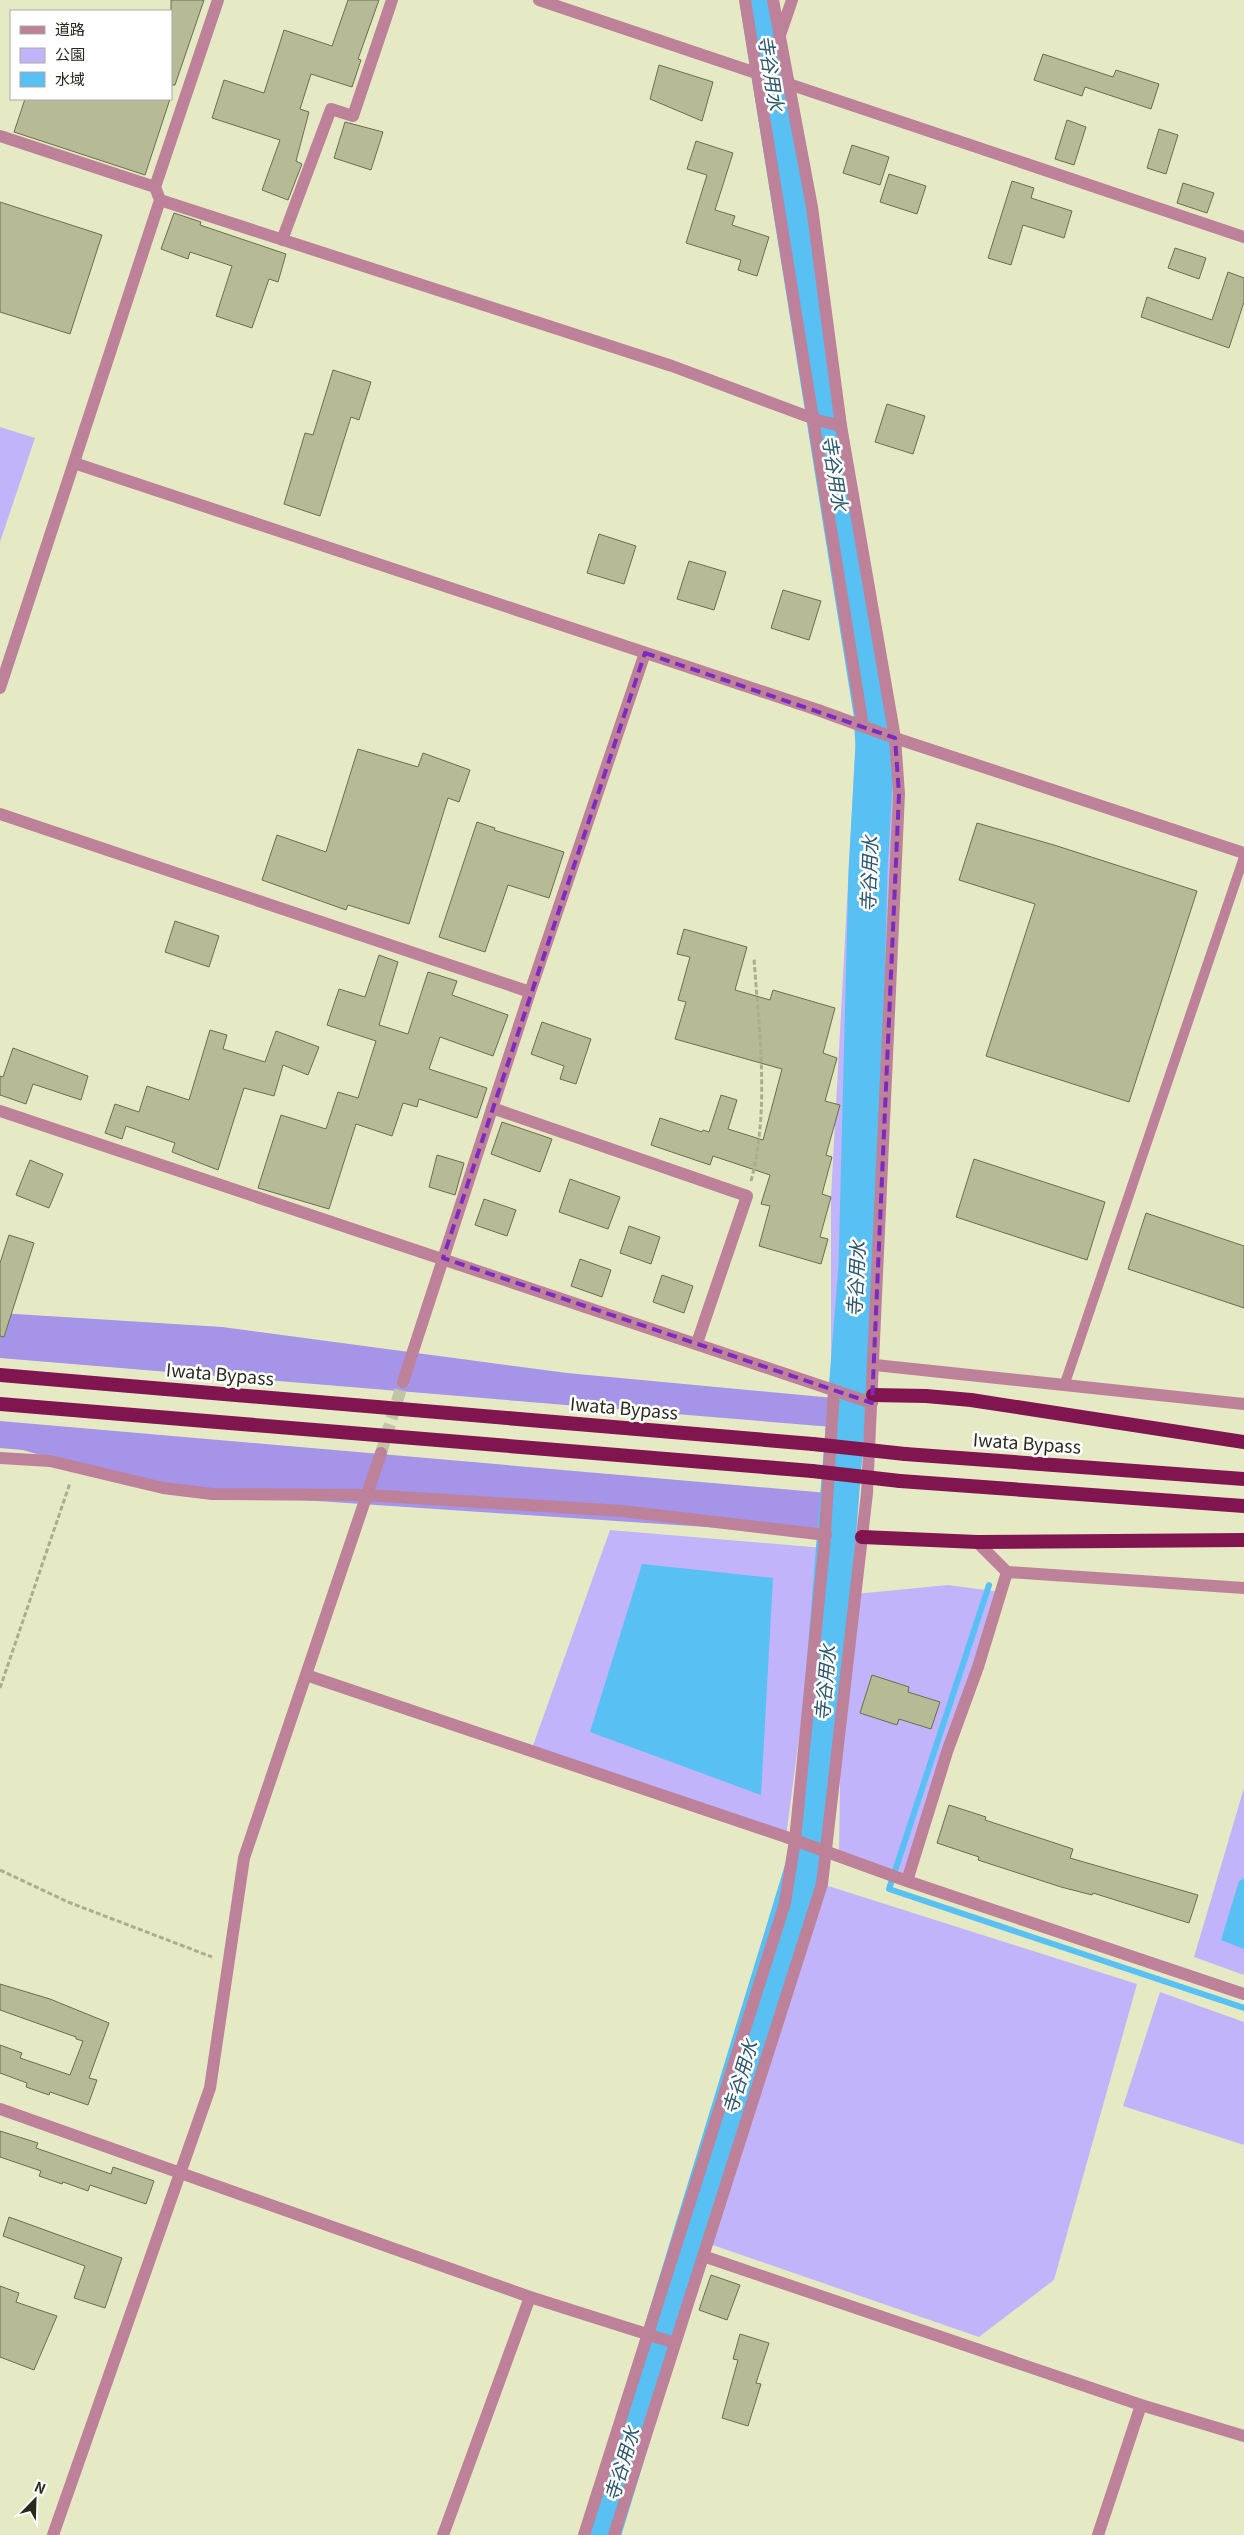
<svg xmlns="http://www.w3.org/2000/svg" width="1244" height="2535" font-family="Georgia,'Noto Sans JP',serif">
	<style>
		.green { fill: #c2b4fb }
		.forest { fill: #a594e7 }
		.water { fill: #58c0f2 }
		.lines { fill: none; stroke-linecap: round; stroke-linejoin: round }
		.stream { stroke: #58c0f2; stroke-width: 6 }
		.river { stroke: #58c0f2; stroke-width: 39 }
		.building { fill: #b6ba95; stroke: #6b6e4c }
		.minor-tunnel { stroke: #c0c4a2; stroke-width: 12; stroke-dasharray: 12 6; stroke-linecap: butt }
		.path { stroke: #aaad8e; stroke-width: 3; stroke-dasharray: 5 2.5; stroke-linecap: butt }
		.service { stroke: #bd819a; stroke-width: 10 }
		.minor { stroke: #bd819a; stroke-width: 12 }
		.tertiary { stroke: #bd819a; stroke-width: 12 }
		.trunk { stroke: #801550; stroke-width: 14 }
		.trunk-bridge { stroke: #801550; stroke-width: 14 }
		.marked { fill: none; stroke: #7b2cbf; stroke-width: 4; stroke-dasharray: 10 6; stroke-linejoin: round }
		.labels { text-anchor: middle; stroke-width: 5; stroke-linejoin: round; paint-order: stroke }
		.street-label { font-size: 18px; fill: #282a1b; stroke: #fff }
		.water-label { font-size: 19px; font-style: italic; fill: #2a556b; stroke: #fff }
	</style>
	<rect width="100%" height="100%" fill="#e6eac4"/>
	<path class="green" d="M 745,0 L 775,0 L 895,738 L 875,1365 L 831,1367 L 831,1197 L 858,699 Z
		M 0,427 L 35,438 L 0,542 Z
		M 610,1530 L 824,1548 L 786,1837 L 531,1751 Z
		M 948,1585 L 1001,1592 L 907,1881 L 839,1855 L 841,1711 L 855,1594 Z
		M 1244,1788 L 1244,1975 L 1194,1957 Z
		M 822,1884 L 1137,1984 L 1054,2280 L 979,2337 L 707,2243 Z
		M 1160,1992 L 1244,2022 L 1244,2145 L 1123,2106 Z"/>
	<path class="forest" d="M 0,1313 L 222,1327 L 567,1373 L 834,1398 L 832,1427 L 0,1358 Z
		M 0,1421 L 828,1493 L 826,1535 L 212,1494 L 116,1477 L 23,1450 L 0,1448 Z"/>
	<path class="water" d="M 642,1564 L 773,1578 L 761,1795 L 590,1732 Z
		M 1244,1878 L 1244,1949 L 1221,1940 L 1239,1881 Z"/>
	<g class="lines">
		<path class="stream" d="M 989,1585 L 889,1889 L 1244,2008"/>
		<path class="river" d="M 601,2535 L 805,1866 L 815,1804 L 858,1266 L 868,872 L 875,746 L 873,713 L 759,0"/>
	</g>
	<path class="building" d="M 171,0 L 204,0 L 175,85 L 171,85 Z
		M 348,0 L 379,0 L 358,59 L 361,60 L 352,87 L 311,74 L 300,109 L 309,112 L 296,161 L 302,164 L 288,200 L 262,190 L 280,140 L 212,118 L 224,80 L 264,93 L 284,30 L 332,46 Z
		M 1043,54 L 1113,77 L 1116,70 L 1159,84 L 1151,109 L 1085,87 L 1082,96 L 1034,80 Z
		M 659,65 L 713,82 L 702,121 L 650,99 Z
		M 25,99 L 170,99 L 145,175 L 14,132 Z
		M 1067,120 L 1086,127 L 1074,165 L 1055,159 Z
		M 345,122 L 383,132 L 371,170 L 334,158 Z
		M 1159,129 L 1178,135 L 1166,174 L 1147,168 Z
		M 696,141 L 733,153 L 715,210 L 735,216 L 732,225 L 769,237 L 757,276 L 738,270 L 741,260 L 686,243 L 707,175 L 687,169 Z
		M 852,145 L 889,157 L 880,185 L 843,173 Z
		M 889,174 L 926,186 L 917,214 L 880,202 Z
		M 1012,181 L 1034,188 L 1031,198 L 1072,211 L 1064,238 L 1023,225 L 1011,265 L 988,258 Z
		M 1183,183 L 1214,193 L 1207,213 L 1177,203 Z
		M 0,202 L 102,235 L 70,334 L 0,312 Z
		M 174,213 L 201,222 L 200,225 L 286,254 L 278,282 L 269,279 L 252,328 L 216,316 L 232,266 L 190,252 L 188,259 L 161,249 Z
		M 1175,248 L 1206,258 L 1199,279 L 1168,268 Z
		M 1228,272 L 1244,278 L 1244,302 L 1229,348 L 1141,317 L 1147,297 L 1212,320 Z
		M 333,370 L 371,382 L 359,420 L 351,417 L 320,516 L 284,504 L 305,433 L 313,435 Z
		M 887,404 L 925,416 L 913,454 L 875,442 Z
		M 599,534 L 636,546 L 624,584 L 587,573 Z
		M 689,561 L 726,572 L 714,610 L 677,599 Z
		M 783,590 L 821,601 L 809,640 L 771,628 Z
		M 358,749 L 418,767 L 423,753 L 470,770 L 459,802 L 448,798 L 409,924 L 348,905 L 346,910 L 262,880 L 277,835 L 326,852 Z
		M 477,822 L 495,828 L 494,830 L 564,852 L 549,898 L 508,885 L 485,952 L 439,937 Z
		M 977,823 L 1054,845 L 1197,891 L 1129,1102 L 986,1056 L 1035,904 L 959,880 Z
		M 175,921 L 219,936 L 209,967 L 165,952 Z
		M 684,929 L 747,947 L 735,990 L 770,1000 L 773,990 L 835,1008 L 823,1053 L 837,1058 L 825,1101 L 840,1105 L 826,1155 L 832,1157 L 822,1194 L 831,1197 L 820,1237 L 828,1239 L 821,1264 L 759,1246 L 770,1206 L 761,1204 L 770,1175 L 713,1156 L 710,1165 L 651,1145 L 660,1118 L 702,1132 L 703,1130 L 709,1132 L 721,1095 L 737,1100 L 728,1129 L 763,1140 L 782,1069 L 675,1039 L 686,1002 L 678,1000 L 690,957 L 677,954 Z
		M 379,955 L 398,962 L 379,1025 L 408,1034 L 428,972 L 457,981 L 452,995 L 508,1015 L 493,1056 L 440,1037 L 429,1069 L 487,1088 L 477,1118 L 419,1099 L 417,1107 L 403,1103 L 392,1136 L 356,1124 L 329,1209 L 258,1188 L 281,1115 L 326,1129 L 338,1092 L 358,1098 L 376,1041 L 327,1025 L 339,989 L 365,997 Z
		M 542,1022 L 591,1039 L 576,1084 L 560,1079 L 564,1066 L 531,1054 Z
		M 210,1030 L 227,1035 L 223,1049 L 265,1062 L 276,1031 L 319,1047 L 308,1075 L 283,1065 L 274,1096 L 244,1088 L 218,1170 L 172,1152 L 175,1143 L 126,1126 L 122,1139 L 105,1133 L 115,1104 L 139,1112 L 147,1086 L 189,1100 Z
		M 13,1048 L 88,1076 L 81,1100 L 33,1084 L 26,1104 L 0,1095 L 0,1076 L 3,1077 Z
		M 502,1122 L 552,1139 L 540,1172 L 491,1154 Z
		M 437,1155 L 464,1163 L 455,1195 L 429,1187 Z
		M 974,1159 L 1105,1202 L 1087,1260 L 956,1217 Z
		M 30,1160 L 63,1174 L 49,1208 L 16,1195 Z
		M 570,1179 L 620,1197 L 608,1229 L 559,1212 Z
		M 484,1199 L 516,1210 L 507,1236 L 475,1225 Z
		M 1146,1213 L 1244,1246 L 1244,1308 L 1128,1269 Z
		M 629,1226 L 660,1237 L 651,1264 L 620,1253 Z
		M 9,1235 L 34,1243 L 4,1337 L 0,1336 L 0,1263 Z
		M 580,1259 L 611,1270 L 602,1297 L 571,1286 Z
		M 662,1275 L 693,1286 L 684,1313 L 653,1302 Z
		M 872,1675 L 909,1687 L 908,1692 L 940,1702 L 931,1729 L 899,1719 L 897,1725 L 860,1713 Z
		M 949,1805 L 986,1817 L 985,1820 L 1073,1849 L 1070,1858 L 1198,1895 L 1189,1923 L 1093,1893 L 1092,1895 L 1061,1887 L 978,1860 L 979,1857 L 937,1843 Z
		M 0,1984 L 50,1999 L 109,2023 L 89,2078 L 97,2080 L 88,2105 L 50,2092 L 49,2095 L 26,2087 L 27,2083 L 0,2073 L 0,2045 L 22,2053 L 20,2058 L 70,2075 L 83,2041 L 76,2039 L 76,2037 L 0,2010 Z
		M 0,2131 L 38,2143 L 36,2148 L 111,2174 L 113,2167 L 154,2181 L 146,2204 L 90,2185 L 88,2191 L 63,2182 L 62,2184 L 39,2176 L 41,2171 L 0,2157 Z
		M 9,2217 L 122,2258 L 105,2308 L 74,2298 L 85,2266 L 3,2236 Z
		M 711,2275 L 740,2285 L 727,2320 L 699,2310 Z
		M 0,2286 L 19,2293 L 16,2302 L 57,2316 L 34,2370 L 0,2357 Z
		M 740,2334 L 769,2343 L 756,2383 L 761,2384 L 748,2426 L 722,2418 L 738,2360 L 733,2359 Z"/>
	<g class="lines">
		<path class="minor-tunnel" d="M 381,1453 L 403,1382"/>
		<path class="path" d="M 751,1181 C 770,1108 759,1033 754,958
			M 0,1688 L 70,1483
			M 0,1870 L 68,1902 L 212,1957"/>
		<path class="service" d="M 1064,1386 L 1244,857"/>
		<path class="minor" d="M 539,0 L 1244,237
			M 745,0 L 863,726
			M 779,38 L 792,0
			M 0,136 L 155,187
			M 160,200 L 672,366 L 817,420 L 841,426
			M 282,240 L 331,109 L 353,116 L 392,0
			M 0,688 L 160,200 L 155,187 L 218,0
			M 895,738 L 1244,853
			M 0,814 L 530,992
			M 492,1108 L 747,1196 L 697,1343
			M 0,1111 L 872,1403
			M 875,1365 L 1244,1404
			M 403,1382 L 530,992 L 645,653
			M 0,1458 L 50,1461 L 163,1488 L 212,1494 L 367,1495 L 622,1511 L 826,1535
			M 977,1542 L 1007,1572 L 1244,1588
			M 306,1675 L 786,1837 L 907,1881 L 1244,1994
			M 907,1881 L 947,1752 L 978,1667 L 1007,1572
			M 0,2109 L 530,2297 L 675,2343
			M 703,2256 L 1141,2405 L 1244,2436
			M 53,2535 L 210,2088 L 244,1858 L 381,1453
			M 443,2535 L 530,2297
			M 584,2535 L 785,1903 L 795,1840 L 824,1548 L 834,1390
			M 1098,2535 L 1141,2405"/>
		<path class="tertiary" d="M 74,463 L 818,710 L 895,738
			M 614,2535 L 822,1884 L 867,1493 L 899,794 L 895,738 L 841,426 L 812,207 L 773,0"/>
		<path class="trunk" d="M 0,1375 L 813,1444
			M 873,1395 L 926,1396 L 971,1400 L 1244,1442
			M 0,1404 L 812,1471
			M 905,1454 L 1244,1479
			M 900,1481 L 1244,1506
			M 862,1537 L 977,1542 L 1244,1540"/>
		<path class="trunk-bridge" d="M 813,1444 L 905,1454
			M 812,1471 L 900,1481"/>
	</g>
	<path class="marked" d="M 645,653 L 895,738 L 899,794 L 872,1403 L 443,1258 Z"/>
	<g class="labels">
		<g class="street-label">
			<text transform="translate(220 1375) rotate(5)" y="6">Iwata Bypass</text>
			<text transform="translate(624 1409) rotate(5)" y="6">Iwata Bypass</text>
			<text transform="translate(1027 1444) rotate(4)" y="6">Iwata Bypass</text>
		</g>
		<g class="water-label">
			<text transform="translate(771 73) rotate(81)" y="7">寺谷用水</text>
			<text transform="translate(835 473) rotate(81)" y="7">寺谷用水</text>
			<text transform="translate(869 874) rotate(-88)" y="7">寺谷用水</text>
			<text transform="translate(856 1279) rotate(-87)" y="7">寺谷用水</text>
			<text transform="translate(825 1683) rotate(-85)" y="7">寺谷用水</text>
			<text transform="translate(740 2077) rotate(-73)" y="7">寺谷用水</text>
			<text transform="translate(622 2464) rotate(-73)" y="7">寺谷用水</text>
		</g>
	</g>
	<rect x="10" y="10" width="162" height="90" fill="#ffffff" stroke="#a9aaa4"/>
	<rect x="20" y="26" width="25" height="8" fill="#bd819a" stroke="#a9aaa4"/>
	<text x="55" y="35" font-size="15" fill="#282a1b">道路</text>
	<rect x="20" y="48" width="25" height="15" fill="#c2b4fb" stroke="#a9aaa4"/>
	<text x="55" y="60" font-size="15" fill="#282a1b">公園</text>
	<rect x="20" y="72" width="25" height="15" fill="#58c0f2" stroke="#a9aaa4"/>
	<text x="55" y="85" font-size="15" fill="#282a1b">水域</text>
	<g transform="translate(35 2500) rotate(23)" stroke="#ffffff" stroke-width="4" paint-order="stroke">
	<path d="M0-4L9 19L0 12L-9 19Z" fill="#282a1b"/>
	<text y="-8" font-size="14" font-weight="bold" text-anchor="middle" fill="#282a1b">N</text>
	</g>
</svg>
